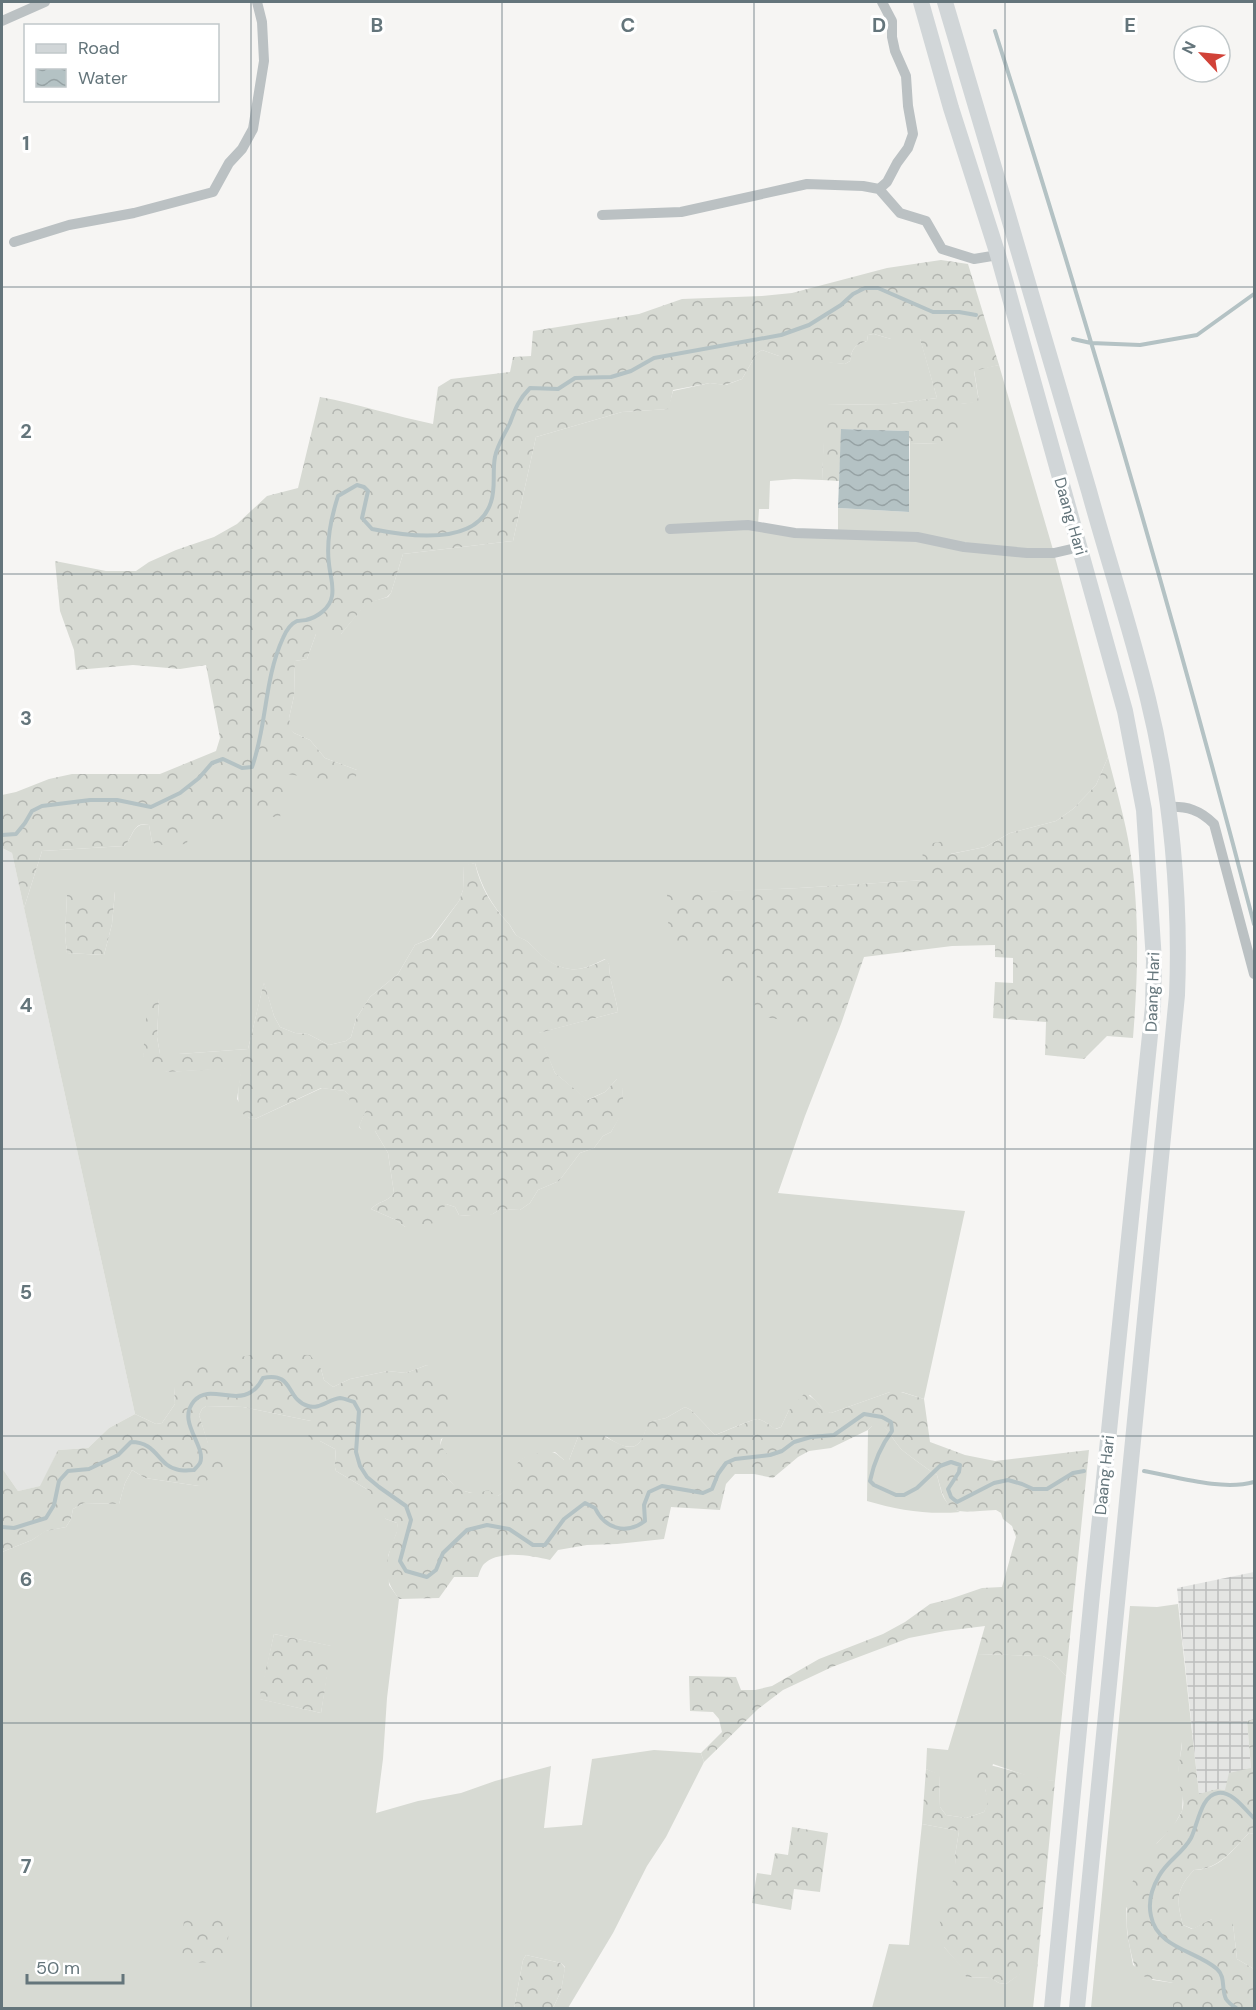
<svg xmlns="http://www.w3.org/2000/svg" width="1256" height="2010" font-family="'DM Sans',sans-serif">
	<style>
		.built { fill: #e4e5e3 }
		.industrial { fill: url(#industrial-grid) }
		.grass { fill: #d7dad3; fill-rule: evenodd }
		.forest { fill: url(#forest-crowns) }
		.water { fill: url(#water-waves) }
		.lines { fill: none; stroke-linecap: round; stroke-linejoin: round }
		.stream { stroke: #b4c2c4; stroke-width: 4 }
		.street { stroke: #bbc1c3; stroke-width: 10 }
		.primary { stroke: #d1d6d8; stroke-width: 16 }
		.grid { fill: none; stroke: #64757b; stroke-width: 1.5; stroke-opacity: 0.55 }
		.labels { text-anchor: middle; stroke-width: 6; stroke-linejoin: round; paint-order: stroke }
		.street-label { font-size: 16px; fill: #64757b; stroke: #fff }
		.grid-label { font-size: 20px; text-anchor: middle; font-weight: bold; fill: #64757b; stroke: #fff; stroke-width: 6; stroke-linejoin: round; paint-order: stroke }
	</style>
	<defs>
		<pattern id="industrial-grid" width="8" height="8" patternUnits="userSpaceOnUse" patternTransform="scale(1.5)"><rect width="8" height="8" fill="#e4e5e3"/><path d="M0 4h8M4 0v8" fill="none" stroke="#bcbebd"/></pattern>
		<pattern id="forest-crowns" width="20" height="18" patternUnits="userSpaceOnUse" patternTransform="scale(1.5)"><rect width="20" height="18" fill="#d7dad3"/><path d="M2 6a3 3 0 1 1 6 0M12 15a3 3 0 1 1 6 0" fill="none" stroke="#b2b5b0"/></pattern>
		<pattern id="water-waves" width="16" height="10" patternUnits="userSpaceOnUse" patternTransform="scale(1.5)"><rect width="16" height="10" fill="#b4c2c4"/><path d="M0 5q4-4 8 0t8 0" fill="none" stroke="#96a2a4"/></pattern>
	</defs>
	<rect width="100%" height="100%" fill="#f6f5f3"/>
	<path class="built" d="M 2,848 L 12,853 L 135,1414 L 109,1428 L 88,1448 L 58,1450 L 41,1486 L 18,1491 L 2,1468 Z"/>
	<path class="industrial" d="M 1254,1572 L 1254,1719 L 1247,1721 L 1251,1768 L 1225,1790 L 1217,1789 L 1199,1795 L 1177,1588 Z"/>
	<path class="grass" d="M 874,334 L 891,339 L 920,338 L 937,398 L 891,404 L 826,405 L 822,480 L 794,479 L 770,481 L 769,509 L 759,509 L 758,525 L 784,528 L 838,531 L 838,508 L 909,512 L 910,443 L 938,444 L 961,404 L 979,401 L 974,370 L 999,365 L 1054,553 L 1108,757 L 1096,785 L 1073,809 L 1056,821 L 1010,833 L 985,847 L 950,854 L 925,880 L 799,888 L 667,894 L 717,941 L 757,974 L 805,1024 L 841,1024 L 805,1116 L 778,1193 L 965,1211 L 924,1399 L 902,1392 L 890,1392 L 831,1413 L 826,1412 L 810,1395 L 789,1410 L 781,1427 L 775,1429 C 770,1426 764,1420 758,1419 C 754,1418 721,1433 715,1435 L 691,1410 L 685,1407 L 666,1418 L 649,1422 C 646,1429 643,1440 638,1444 C 629,1452 612,1441 606,1436 L 578,1437 L 569,1460 L 564,1460 L 555,1452 L 550,1452 L 524,1458 L 519,1461 L 508,1489 L 498,1496 L 477,1494 L 459,1490 L 442,1473 L 440,1445 L 449,1420 L 427,1365 L 406,1373 L 388,1371 L 350,1379 L 333,1387 L 324,1380 L 321,1369 L 174,1387 L 175,1404 L 162,1423 L 156,1424 L 135,1414 L 24,908 L 42,851 L 124,846 C 134,837 132,822 149,825 L 152,842 L 189,827 L 226,808 L 284,774 L 357,770 L 325,758 L 310,740 L 294,733 L 290,729 L 289,718 L 294,696 L 295,661 L 307,659 L 316,634 L 341,634 L 366,603 L 388,597 L 391,593 L 403,554 L 513,541 L 536,437 L 622,412 L 668,409 L 673,391 L 710,383 L 726,385 L 742,379 L 757,353 L 762,350 L 779,356 L 845,364 L 850,361 C 852,348 855,345 867,341 L 868,335 ZM 475,863 C 482,888 491,904 508,923 C 511,926 513,931 516,935 C 519,938 524,939 528,942 C 539,954 552,967 570,969 C 582,971 594,964 605,959 L 609,964 C 609,980 616,996 618,1012 L 538,1033 L 555,1073 L 587,1100 L 605,1092 L 617,1079 L 622,1087 L 623,1110 L 611,1132 L 603,1136 L 594,1148 L 580,1153 L 559,1181 L 538,1190 L 530,1203 L 520,1210 L 500,1209 L 493,1214 L 471,1216 L 459,1215 L 455,1207 L 446,1204 L 405,1227 L 396,1220 L 371,1209 C 378,1201 388,1202 394,1193 L 388,1153 L 375,1131 L 363,1131 L 359,1127 L 366,1110 L 345,1091 L 322,1088 L 255,1119 L 249,1118 L 237,1099 L 242,1067 L 167,1072 L 143,1056 L 159,998 L 157,1037 L 160,1054 L 179,1054 L 248,1049 L 264,983 L 274,1016 L 280,1027 L 295,1033 L 308,1034 L 329,1045 L 346,1041 L 351,1037 L 356,1019 L 370,997 L 398,974 L 415,945 L 431,938 L 459,901 L 463,890 L 464,866 ZM 115,892 L 112,924 L 104,955 L 67,953 L 65,936 L 67,895 Z
		M 206,1406 L 243,1407 L 311,1421 L 320,1441 L 335,1449 C 337,1457 333,1463 336,1471 L 370,1491 L 386,1519 L 397,1523 L 398,1529 L 388,1556 L 389,1585 L 399,1599 L 387,1698 L 383,1759 L 376,1813 L 418,1801 L 461,1793 L 495,1781 L 551,1766 L 544,1828 L 582,1825 L 592,1759 L 654,1750 L 701,1753 L 704,1762 L 666,1837 L 647,1866 L 613,1933 L 568,2008 L 553,2008 L 561,1991 L 565,1967 L 561,1963 L 526,1955 L 523,1960 L 514,2008 L 2,2008 L 2,1552 L 32,1540 L 45,1531 L 66,1527 L 71,1519 L 73,1509 L 84,1503 L 119,1504 L 125,1483 L 132,1470 L 145,1478 L 199,1486 L 208,1444 L 199,1415 L 202,1409 ZM 274,1634 L 331,1646 L 321,1713 L 260,1699 Z
		M 883,1425 C 890,1433 895,1442 901,1449 C 908,1455 930,1471 937,1475 C 942,1494 942,1503 960,1512 C 928,1515 898,1510 867,1501 L 868,1430 L 872,1426 Z
		M 1178,1604 L 1193,1741 L 1182,1742 L 1178,1774 L 1183,1794 L 1182,1811 L 1173,1827 L 1157,1843 L 1126,1909 L 1127,1932 L 1133,1965 L 1153,1980 L 1174,1983 L 1173,2008 L 1091,2008 L 1130,1606 L 1157,1607 Z
		M 977,1654 L 1043,1656 L 1052,1661 L 1066,1676 L 1055,1781 L 1039,1780 L 993,1764 L 985,1789 L 989,1802 L 984,1812 L 966,1818 L 946,1815 L 940,1807 L 939,1775 L 926,1769 L 927,1748 L 948,1750 Z
		M 922,1824 L 959,1831 L 955,1856 L 957,1873 L 949,1892 L 944,1947 L 964,1969 L 966,1977 L 991,1978 L 999,1983 L 1006,1984 L 1025,1970 L 1037,1971 L 1033,2008 L 872,2008 L 889,1944 L 909,1945 Z
		M 1249,1833 L 1254,1834 L 1254,1969 L 1237,1959 L 1233,1924 L 1212,1919 L 1193,1929 L 1183,1925 C 1176,1900 1176,1889 1194,1870 C 1220,1870 1232,1850 1249,1833 Z"/>
	<path class="forest" d="M 941,260 L 968,264 L 999,365 L 974,371 L 979,402 L 961,404 L 962,441 L 938,444 L 910,443 L 908,431 L 842,429 L 839,481 L 822,480 L 825,405 L 891,404 L 937,398 L 920,339 L 891,339 L 874,334 L 868,335 L 867,341 C 855,345 852,348 850,361 L 845,364 L 822,362 L 787,364 L 779,356 L 762,350 L 757,353 L 742,379 L 725,385 L 710,383 L 673,390 L 669,409 L 622,412 L 536,437 L 513,541 L 403,554 L 391,593 L 387,597 L 366,604 L 341,634 L 316,634 L 307,659 L 295,661 L 294,696 L 289,718 L 291,729 L 294,733 L 310,740 L 325,758 L 357,770 L 355,783 L 285,774 L 280,818 L 226,809 L 223,827 L 189,827 L 187,844 L 157,845 L 152,842 L 149,825 C 132,821 134,837 124,846 L 42,851 L 24,908 L 12,853 L 2,848 L 2,795 L 16,792 L 49,779 L 72,774 L 160,774 L 216,751 L 220,738 L 206,665 L 180,669 L 133,665 L 76,670 L 74,650 L 60,611 L 55,561 L 106,571 L 136,571 L 149,562 L 176,550 L 214,537 L 237,524 L 267,496 L 298,488 L 320,397 C 358,404 395,416 433,424 L 438,387 L 451,379 L 510,372 L 513,357 L 531,356 L 533,331 L 639,314 L 682,299 L 762,296 L 792,293 L 887,268 Z
		M 1108,757 C 1116,788 1125,819 1130,850 C 1140,913 1138,975 1133,1038 L 1107,1036 L 1084,1059 L 1045,1055 L 1046,1022 L 993,1018 L 995,982 L 1013,983 L 1013,958 L 995,957 L 995,945 L 952,946 L 864,957 L 841,1024 L 805,1024 L 754,1015 L 757,974 L 722,984 L 717,941 L 669,944 L 667,893 L 799,888 L 924,880 L 922,845 L 950,840 L 951,854 L 985,847 L 1010,833 L 1056,821 L 1073,809 L 1096,785 Z
		M 475,863 C 480,887 492,906 508,923 C 511,926 513,932 516,935 C 520,938 524,939 528,942 C 539,954 553,967 570,969 C 582,971 595,964 606,959 L 609,964 C 609,980 616,996 618,1012 L 539,1033 L 555,1073 L 588,1100 L 605,1092 L 617,1079 L 622,1077 L 630,1082 L 622,1087 L 624,1110 L 611,1132 L 603,1136 L 594,1148 L 580,1153 L 559,1181 L 538,1190 L 530,1203 L 520,1210 L 500,1209 L 493,1214 L 476,1219 L 471,1216 L 459,1215 L 455,1207 L 446,1204 L 435,1223 L 405,1227 L 396,1220 L 371,1209 C 378,1201 388,1202 394,1193 L 388,1153 L 375,1131 L 362,1131 L 359,1126 L 366,1110 L 350,1107 L 349,1095 L 345,1091 L 321,1088 L 255,1119 C 230,1117 240,1083 241,1068 L 167,1072 L 148,1067 L 143,1056 L 148,994 L 159,998 L 157,1037 L 160,1054 L 179,1054 L 248,1049 L 264,982 L 274,1016 L 280,1027 L 295,1033 L 308,1034 L 329,1045 L 346,1041 L 351,1037 L 356,1019 L 370,997 L 398,974 L 415,945 L 432,938 L 459,901 L 463,890 L 464,865 Z
		M 96,889 L 115,891 L 112,924 L 104,955 L 67,953 L 65,936 L 67,895 L 74,891 Z
		M 258,1354 L 310,1355 L 321,1369 L 324,1380 L 333,1387 L 350,1379 L 388,1371 L 406,1373 L 427,1365 L 439,1378 L 451,1398 L 449,1420 L 460,1427 L 441,1439 L 440,1445 L 450,1458 L 442,1473 C 457,1488 466,1498 488,1490 L 498,1496 C 516,1484 509,1472 520,1460 C 524,1456 547,1451 552,1452 C 557,1453 560,1457 564,1460 L 569,1460 L 578,1437 C 584,1436 591,1434 597,1434 C 608,1435 627,1454 638,1444 C 643,1440 646,1428 648,1422 L 666,1418 L 685,1407 L 691,1410 L 715,1435 C 722,1433 754,1418 758,1419 C 764,1420 770,1426 776,1429 L 781,1427 L 789,1410 L 804,1394 C 816,1396 820,1410 831,1413 L 890,1392 L 901,1392 L 924,1399 L 930,1442 L 965,1455 L 995,1461 L 1089,1450 L 1066,1676 L 1052,1661 L 1043,1656 L 977,1654 L 985,1626 L 945,1631 L 909,1638 L 832,1667 L 783,1690 L 758,1709 L 704,1762 L 701,1753 L 722,1732 L 719,1719 L 713,1712 L 690,1711 L 689,1676 L 736,1677 L 741,1690 L 755,1690 L 772,1686 L 819,1659 L 883,1634 L 905,1622 L 930,1604 L 950,1599 L 982,1588 L 1002,1587 L 1016,1537 L 1012,1526 L 1003,1519 L 1001,1513 L 996,1510 C 955,1512 948,1519 937,1475 C 930,1471 908,1455 901,1449 C 895,1442 890,1433 883,1426 L 872,1426 L 868,1430 L 831,1448 L 809,1451 L 798,1457 L 773,1478 L 754,1474 L 735,1474 L 726,1484 L 720,1510 L 671,1507 L 664,1539 L 617,1544 L 587,1545 L 558,1550 L 550,1560 C 532,1556 499,1549 484,1564 C 481,1567 479,1574 478,1577 L 454,1577 L 439,1598 L 399,1599 C 383,1578 384,1566 393,1541 C 396,1535 398,1530 397,1523 L 386,1519 L 372,1502 L 372,1496 L 370,1491 L 336,1471 C 333,1463 337,1457 335,1449 L 320,1441 L 308,1439 L 311,1421 L 243,1407 L 206,1406 L 202,1409 L 199,1415 L 208,1443 L 218,1447 L 227,1460 L 222,1470 L 199,1486 L 145,1478 L 132,1470 L 125,1483 L 119,1504 L 84,1503 L 73,1509 L 71,1519 L 66,1527 L 46,1531 L 32,1540 L 2,1552 L 2,1468 L 18,1491 L 40,1486 L 58,1450 L 88,1448 L 109,1428 L 135,1414 L 156,1424 L 162,1423 L 175,1404 L 174,1387 L 178,1376 L 205,1363 Z
		M 274,1634 L 332,1646 L 321,1713 L 259,1699 Z
		M 1254,1719 L 1254,1834 L 1249,1833 C 1231,1851 1220,1869 1194,1870 C 1176,1889 1176,1900 1183,1925 L 1192,1929 L 1212,1919 L 1230,1919 L 1233,1924 L 1237,1959 L 1254,1969 L 1254,2008 L 1173,2008 L 1173,1983 C 1139,1976 1136,1980 1129,1943 C 1122,1903 1130,1872 1158,1842 C 1167,1832 1175,1825 1181,1813 C 1188,1799 1177,1787 1178,1773 C 1178,1763 1182,1752 1182,1741 L 1193,1741 L 1199,1794 L 1217,1789 L 1225,1790 L 1229,1773 L 1251,1768 L 1247,1721 Z
		M 977,1763 C 1004,1766 1028,1778 1055,1781 L 1037,1971 L 1025,1971 L 1006,1984 L 999,1983 L 991,1978 L 966,1977 L 963,1969 L 944,1947 L 939,1916 L 956,1873 L 955,1856 L 959,1831 L 922,1824 L 926,1769 L 939,1774 L 940,1807 L 946,1815 L 966,1818 L 984,1812 L 988,1802 L 985,1789 L 972,1780 L 971,1768 Z
		M 792,1827 L 828,1833 L 820,1892 L 794,1889 L 791,1910 L 752,1903 L 757,1873 L 771,1875 L 775,1853 L 788,1855 Z
		M 184,1914 L 230,1917 L 226,1962 L 182,1963 Z
		M 526,1955 L 561,1963 L 565,1968 L 561,1991 L 553,2008 L 514,2008 L 523,1960 Z"/>
	<path class="water" d="M 841,429 L 909,431 L 909,512 L 838,508 Z"/>
	<g class="lines">
		<path class="stream" d="M 995,31 C 1089,327 1176,624 1254,924
			M 1073,339 L 1091,343 L 1140,345 L 1197,335 L 1254,294
			M 2,835 L 16,834 L 25,823 L 32,811 L 42,806 L 90,800 L 117,800 L 151,807 L 180,793 L 199,778 L 212,763 L 223,759 L 242,768 L 252,767 C 267,726 264,679 283,638 C 286,631 290,624 297,621 C 299,621 305,620 306,620 C 318,617 330,608 332,596 C 334,585 330,575 329,564 C 326,542 331,518 338,496 L 357,485 L 364,487 L 368,491 L 362,518 L 372,529 C 406,536 477,547 491,502 C 496,488 492,472 495,457 C 497,445 505,434 510,423 C 515,409 519,399 530,388 L 558,389 L 575,378 L 611,377 L 631,371 L 654,358 L 781,335 L 809,325 L 841,305 L 853,294 L 865,288 L 878,288 L 933,312 L 959,312 L 976,315
			M 1144,1471 C 1177,1477 1222,1491 1254,1482
			M 2,1527 L 14,1528 L 46,1518 L 54,1505 L 59,1481 L 68,1471 L 89,1469 L 118,1455 L 131,1442 C 158,1442 157,1466 179,1470 C 183,1471 189,1470 194,1470 C 196,1468 198,1466 200,1463 C 207,1446 176,1422 194,1401 C 212,1380 244,1415 263,1378 C 294,1371 286,1400 308,1406 C 319,1410 329,1399 340,1398 C 344,1398 350,1401 354,1402 L 359,1411 L 356,1452 L 360,1466 L 367,1477 L 379,1487 L 406,1506 L 411,1520 L 400,1561 L 406,1571 L 427,1577 L 436,1570 L 443,1553 L 467,1530 L 487,1525 L 509,1529 L 533,1545 L 545,1545 L 564,1519 L 585,1503 L 595,1508 C 605,1529 626,1535 645,1521 L 644,1505 L 649,1492 L 662,1486 L 703,1493 L 712,1489 L 718,1474 L 726,1463 L 735,1459 L 770,1455 L 782,1451 L 794,1442 L 811,1437 L 834,1435 L 864,1414 L 882,1417 L 891,1422 L 892,1431 C 880,1447 874,1462 870,1481 L 874,1485 L 896,1495 L 904,1495 L 917,1488 L 940,1466 L 951,1462 L 960,1465 L 959,1472 L 948,1489 L 951,1497 L 957,1502 L 994,1483 L 1008,1480 L 1022,1484 L 1033,1489 L 1047,1489 L 1073,1473 L 1084,1471
			M 1236,2008 C 1233,2006 1228,2002 1226,1999 C 1221,1989 1226,1977 1217,1969 C 1197,1951 1157,1948 1151,1916 C 1148,1903 1152,1888 1159,1876 C 1167,1861 1183,1853 1191,1838 C 1198,1824 1201,1795 1218,1793 C 1233,1791 1245,1810 1254,1818"/>
		<path class="street" d="M 2,21 L 45,2
			M 879,189 L 900,213 L 926,221 L 942,249 L 974,259 L 998,255
			M 602,215 L 681,212 L 807,184 L 863,186 L 879,189 L 887,182 L 897,163 L 908,148 L 913,134 L 908,106 L 906,76 L 895,51 L 892,37 L 892,21 L 882,2
			M 14,242 L 69,225 L 134,213 L 213,192 L 229,163 L 242,149 L 253,129 L 264,61 L 262,22 L 257,2
			M 670,529 L 748,525 L 795,533 L 917,537 L 964,547 L 1027,553 L 1054,553 L 1080,547
			M 1168,807 C 1187,806 1200,810 1214,824 L 1254,974"/>
		<path class="primary" d="M 921,2 L 951,108 L 998,255 L 1125,711 L 1144,810 L 1154,961 L 1153,1006 L 1092,1595 L 1052,2008
			M 945,2 C 993,165 1042,327 1089,491 C 1108,560 1131,629 1148,699 C 1171,792 1181,899 1177,995 L 1077,2008"/>
	</g>
	<path class="grid" d="M 251,2 L 251,2008M 502,2 L 502,2008M 754,2 L 754,2008M 1005,2 L 1005,2008M 2,287 L 1254,287M 2,574 L 1254,574M 2,861 L 1254,861M 2,1149 L 1254,1149M 2,1436 L 1254,1436M 2,1723 L 1254,1723"/>
	<g class="labels">
		<g class="street-label">
			<text transform="translate(1071 516) rotate(74)" y="6">Daang Hari</text>
			<text transform="translate(1152 992) rotate(-88)" y="6">Daang Hari</text>
			<text transform="translate(1104 1475) rotate(-84)" y="6">Daang Hari</text>
		</g>
	</g>
	<g class="grid-label">
		<text x="377" y="32">B</text>
		<text x="628" y="32">C</text>
		<text x="879" y="32">D</text>
		<text x="1130" y="32">E</text>
		<text x="26" y="150">1</text>
		<text x="26" y="438">2</text>
		<text x="26" y="725">3</text>
		<text x="26" y="1012">4</text>
		<text x="26" y="1299">5</text>
		<text x="26" y="1586">6</text>
		<text x="26" y="1873">7</text>
	</g>
	<rect width="1256" height="2010" fill="none" stroke="#64757b" stroke-width="6"/>
	<rect x="24" y="24" width="195" height="78" fill="#ffffff" stroke="#c1c8ca" stroke-width="1.5"/>
	<rect x="36" y="44" width="30" height="9" fill="#d1d6d8" stroke="#c1c8ca" stroke-width="1.5"/>
	<text x="78" y="54" font-size="18" fill="#64757b">Road</text>
	<rect x="36" y="69" width="30" height="18" fill="url(#water-waves)" stroke="#c1c8ca" stroke-width="1.5"/>
	<text x="78" y="84" font-size="18" fill="#64757b">Water</text>
	<g transform="translate(1202 54) rotate(296)"><circle r="28" fill="#ffffff" stroke="#c1c8ca" stroke-width="1.5"/>
	<path d="M0-4.5L10 22L0 15L-10 22Z" fill="#d14238"/>
	<text y="-9" font-size="16" font-weight="bold" text-anchor="middle" fill="#64757b">N</text>
	</g>
	<path d="M27 1974v9h96v-9" fill="none" stroke="#64757b" stroke-width="3"/>
	<text x="36" y="1974" font-size="18" fill="#64757b" stroke="#ffffff" stroke-width="4.5" paint-order="stroke">50 m</text>
</svg>
